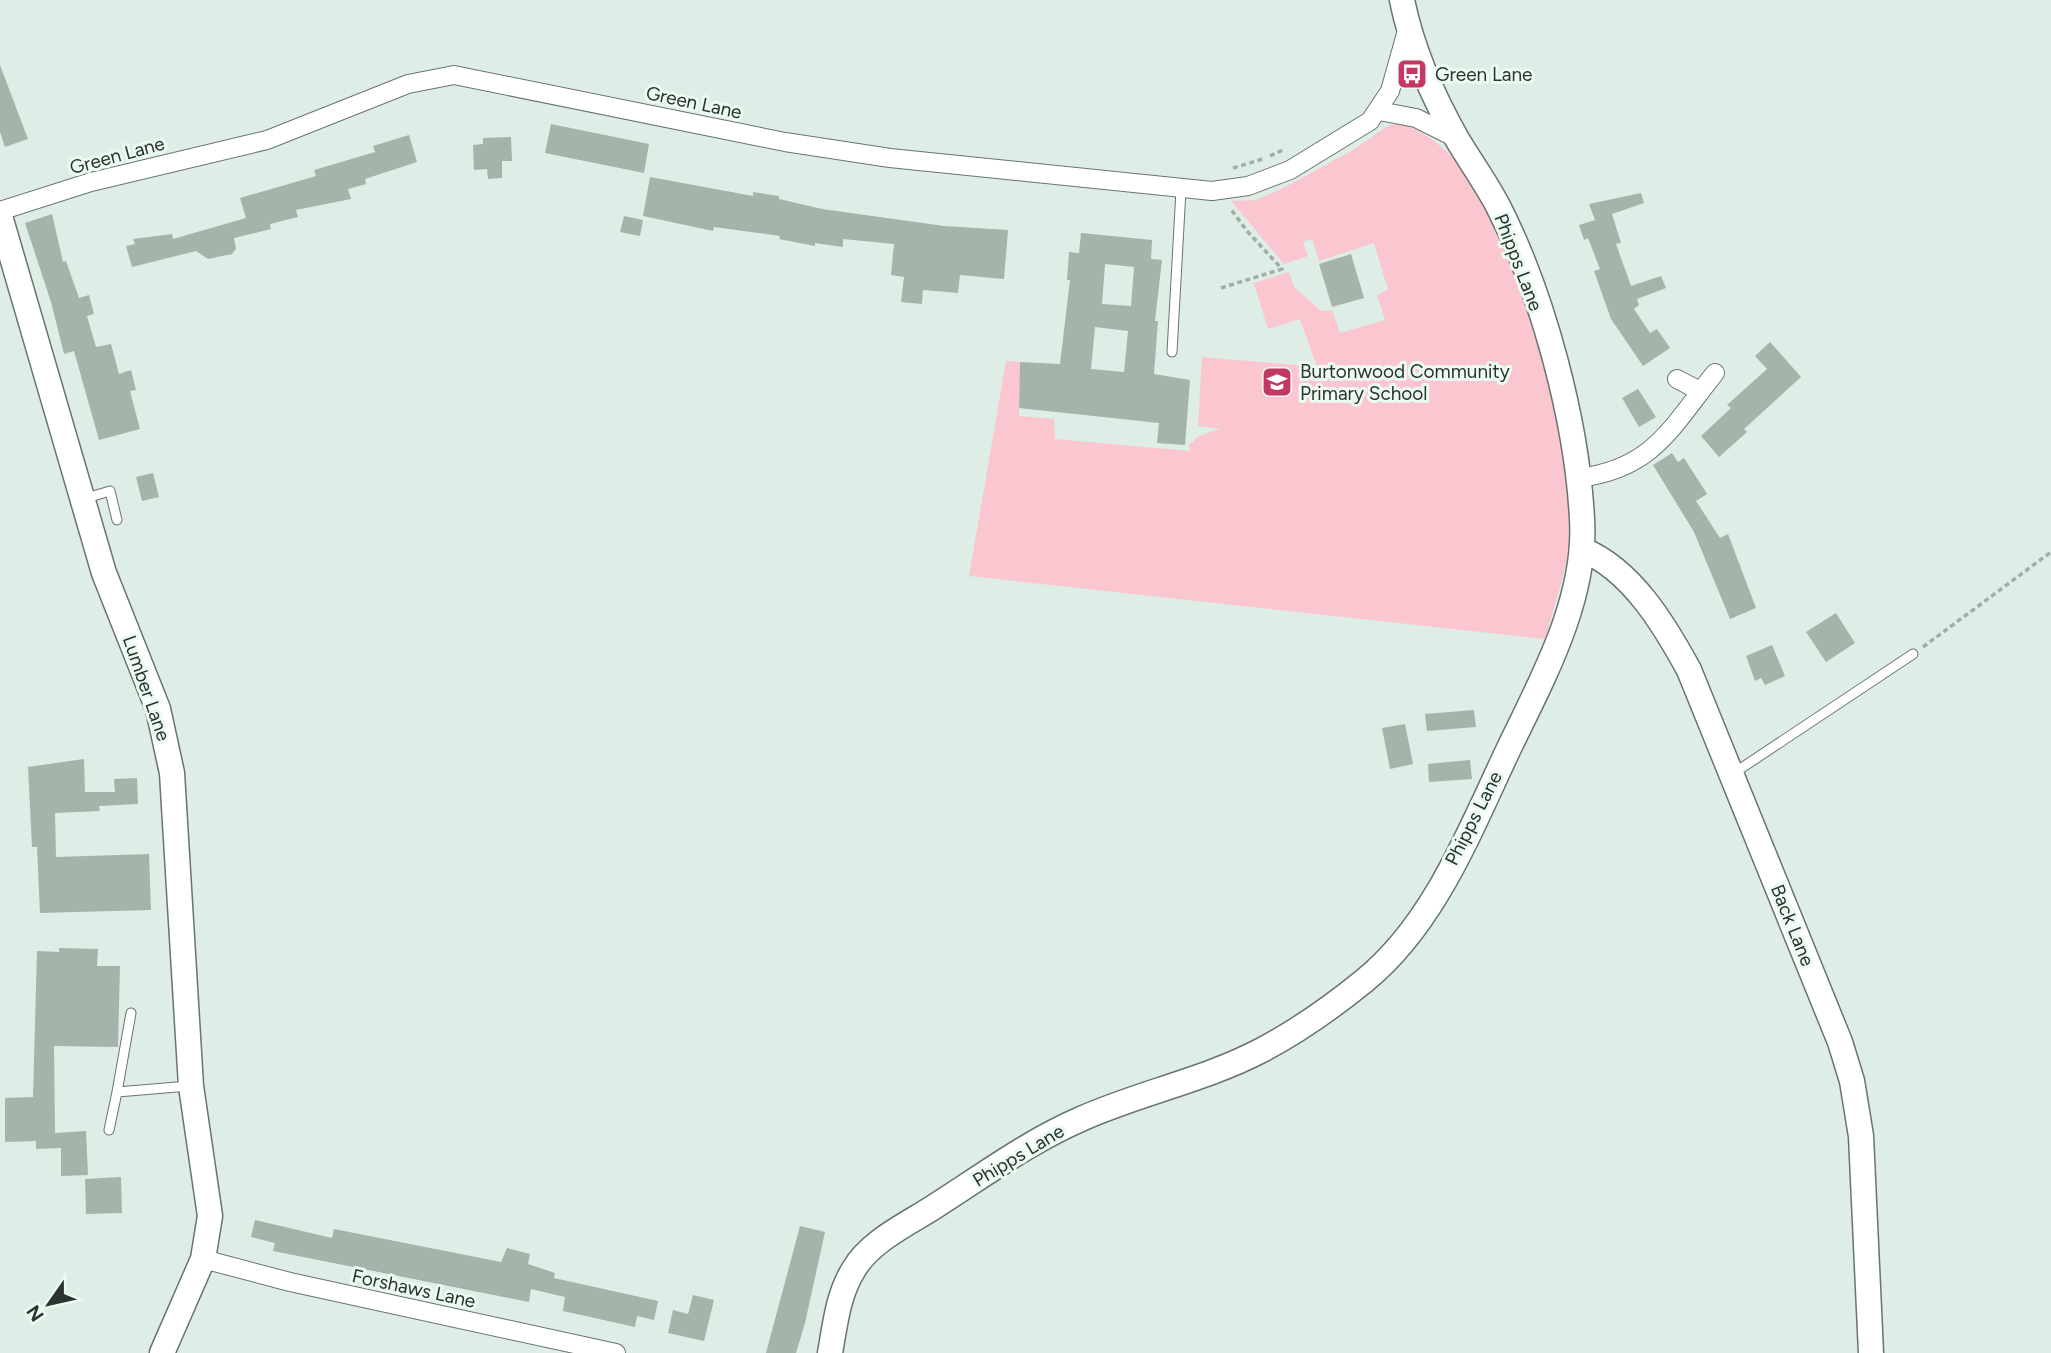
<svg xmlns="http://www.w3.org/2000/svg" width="2051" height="1353" font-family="Figtree,sans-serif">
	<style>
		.green { fill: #fac7d0 }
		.building { fill: #a5b3ab; fill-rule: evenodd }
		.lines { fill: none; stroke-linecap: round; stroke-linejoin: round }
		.lane-casing { stroke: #68756e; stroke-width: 11 }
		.street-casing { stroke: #68756e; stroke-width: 20 }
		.secondary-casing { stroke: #68756e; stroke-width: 27 }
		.path { stroke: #a1ada6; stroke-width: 3.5; stroke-dasharray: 5 3.5; stroke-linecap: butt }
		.lane { stroke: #fff; stroke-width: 9 }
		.street { stroke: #fff; stroke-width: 18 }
		.secondary { stroke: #fff; stroke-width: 24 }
		.labels { text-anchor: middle; stroke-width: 6; stroke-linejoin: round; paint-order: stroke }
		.poi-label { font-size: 19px; fill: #2c322f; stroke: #ebfbf2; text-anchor: start }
		.street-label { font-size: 19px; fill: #2c322f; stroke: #ebfbf2 }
	</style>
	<rect width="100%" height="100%" fill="#deede5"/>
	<path class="green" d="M 1403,124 C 1448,139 1479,188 1500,227 C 1533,323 1579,427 1571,530 C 1568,568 1555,603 1545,639 L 969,576 L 1006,361 L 1020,362 L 1019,416 L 1054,419 L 1055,439 L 1190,451 L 1189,445 L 1199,436 L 1220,429 L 1198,426 L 1202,357 L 1317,367 L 1300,319 L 1268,329 L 1254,283 L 1289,272 L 1294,287 L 1321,311 L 1332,310 L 1340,333 L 1385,320 L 1377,295 L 1388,290 L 1374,243 L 1319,261 L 1312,239 L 1303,242 L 1308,256 L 1284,264 L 1231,201 L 1256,200 L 1287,186 L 1353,150 L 1389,125 Z"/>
	<path class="building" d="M 0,65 L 28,139 L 5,147 L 0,132 Z
		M 551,124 L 649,144 L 644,173 L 545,153 Z
		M 409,135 L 417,162 L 365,179 L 366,184 L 348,189 L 351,199 L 296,210 L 298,217 L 270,224 L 271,229 L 234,238 L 236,249 L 232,254 L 208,259 L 196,251 L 132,267 L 126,246 L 135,244 L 133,239 L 172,234 L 173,239 L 246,218 L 240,198 L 316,176 L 314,170 L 375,152 L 373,146 Z
		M 511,137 L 512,161 L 502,161 L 502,178 L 488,179 L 487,169 L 474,170 L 473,145 L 483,144 L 483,138 Z
		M 650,177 L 753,196 L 753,192 L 779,196 L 779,199 L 822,209 L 944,226 L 1008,230 L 1004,279 L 960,275 L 958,293 L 923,290 L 922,304 L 901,302 L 904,277 L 891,275 L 894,244 L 843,239 L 843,247 L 815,243 L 815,246 L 779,239 L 780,236 L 714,227 L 713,231 L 643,216 Z
		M 1641,193 L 1644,203 L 1612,214 L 1621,243 L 1616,244 L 1631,286 L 1661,276 L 1666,288 L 1637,299 L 1639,305 L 1634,309 L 1650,333 L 1657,329 L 1670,348 L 1643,366 L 1611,319 L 1594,271 L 1600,269 L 1588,238 L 1584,240 L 1579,225 L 1595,220 L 1589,204 Z
		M 52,214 L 63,262 L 66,261 L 79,298 L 89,295 L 94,314 L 87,316 L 96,347 L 111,344 L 119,374 L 131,370 L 136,390 L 130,391 L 140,429 L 99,440 L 74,351 L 64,354 L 51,302 L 25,223 Z
		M 624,216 L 643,220 L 640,236 L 620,232 Z
		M 1081,233 L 1152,240 L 1151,259 L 1162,260 L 1155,321 L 1158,321 L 1154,374 L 1190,380 L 1185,445 L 1157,443 L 1159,423 L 1019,408 L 1020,362 L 1060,364 L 1070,280 L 1067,280 L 1069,252 L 1079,253 ZM 1105,264 L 1134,267 L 1131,306 L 1102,304 ZM 1095,327 L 1128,331 L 1124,372 L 1091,369 Z
		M 1351,254 L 1364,298 L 1332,307 L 1319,264 Z
		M 1770,342 L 1801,377 L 1744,429 L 1747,432 L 1719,457 L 1701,436 L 1731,408 L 1727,405 L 1767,369 L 1755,356 Z
		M 1638,389 L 1656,417 L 1639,427 L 1622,398 Z
		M 1672,453 L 1678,462 L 1684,458 L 1707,494 L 1696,501 L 1720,538 L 1728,534 L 1756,608 L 1730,619 L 1694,532 L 1653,465 Z
		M 153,473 L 159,497 L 142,501 L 136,477 Z
		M 1836,613 L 1855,643 L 1826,662 L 1806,632 Z
		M 1772,645 L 1785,676 L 1765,685 L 1761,678 L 1755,681 L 1746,656 Z
		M 1474,710 L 1476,727 L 1427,731 L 1425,714 Z
		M 1405,724 L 1413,764 L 1390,769 L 1382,728 Z
		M 84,759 L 85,792 L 115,792 L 114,779 L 137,778 L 138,804 L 99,806 L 100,811 L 55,813 L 56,857 L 149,854 L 151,910 L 40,913 L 37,847 L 32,847 L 28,767 Z
		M 1470,760 L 1472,779 L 1429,782 L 1428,764 Z
		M 59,948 L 98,949 L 97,966 L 120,966 L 118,1047 L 54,1046 L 55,1133 L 86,1131 L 88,1175 L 61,1176 L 61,1148 L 36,1149 L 36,1141 L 5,1142 L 5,1098 L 33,1097 L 37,951 L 59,952 Z
		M 121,1177 L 122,1213 L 86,1214 L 85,1179 Z
		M 255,1220 L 332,1238 L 334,1229 L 501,1262 L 507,1248 L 530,1254 L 528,1264 L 555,1273 L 554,1278 L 658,1301 L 654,1320 L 637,1316 L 635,1327 L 563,1311 L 565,1297 L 531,1289 L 529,1302 L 273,1251 L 275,1243 L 251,1237 Z
		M 800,1226 L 825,1232 L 805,1323 L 796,1353 L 766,1353 Z
		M 693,1295 L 714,1300 L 704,1341 L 668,1333 L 673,1310 L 688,1314 Z"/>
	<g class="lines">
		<g class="lane-casing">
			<path id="lane" d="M 1172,352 L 1181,190
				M 83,499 L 110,491 L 117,520
				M 1734,773 L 1913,654
				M 117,1092 L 131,1013
				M 109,1130 L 117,1092 L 189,1086"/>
		</g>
		<g class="street-casing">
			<path id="street" d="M 1379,111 L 1416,118 L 1458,139
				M 0,211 L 91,182 L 267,140 L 408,84 L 454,75 L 785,142 L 890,158 L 1212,191 L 1248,186 L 1290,170 L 1370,121 L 1390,91 L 1408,27
				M 1677,379 L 1700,391
				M 1578,478 C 1654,469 1672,426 1715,373
				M 203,1259 L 290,1282 L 616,1353"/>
		</g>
		<g class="secondary-casing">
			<path id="secondary" d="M 0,216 L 104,573 L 158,709 L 172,773 L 191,1086 L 210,1216 L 203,1259 L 162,1353
				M 1583,550 C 1632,570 1665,626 1689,670 L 1840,1042 L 1852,1081 L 1861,1136 L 1871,1353
				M 830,1353 C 835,1325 838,1294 854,1269 C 871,1240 910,1223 937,1205 C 984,1175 1030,1141 1081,1119 C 1139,1093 1205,1080 1262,1050 C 1298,1031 1332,1007 1364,981 C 1436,923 1472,825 1511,744 C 1544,676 1587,597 1582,519 C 1577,421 1543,294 1498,206 C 1486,183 1470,161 1457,139 C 1432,95 1412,49 1402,0"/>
		</g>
		<path class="path" d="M 1270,156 L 1285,149
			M 1233,168 L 1263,159
			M 1221,288 L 1282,269 L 1247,231 L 1230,208
			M 1923,647 L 2051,552"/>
		<use href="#lane" class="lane"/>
		<use href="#street" class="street"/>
		<use href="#secondary" class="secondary"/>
	</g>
	<defs>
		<g id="bus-square" transform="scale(1.575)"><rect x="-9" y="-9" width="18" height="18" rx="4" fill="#c53763" stroke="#ebfbf2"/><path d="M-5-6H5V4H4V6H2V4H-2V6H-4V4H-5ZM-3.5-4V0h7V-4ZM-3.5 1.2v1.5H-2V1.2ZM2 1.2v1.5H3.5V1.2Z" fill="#fff"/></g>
		<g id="school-square" transform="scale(1.575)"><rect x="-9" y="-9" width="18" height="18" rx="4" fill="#c53763" stroke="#ebfbf2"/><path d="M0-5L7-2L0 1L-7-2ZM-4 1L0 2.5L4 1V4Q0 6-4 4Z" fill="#fff"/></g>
	</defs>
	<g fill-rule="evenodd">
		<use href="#bus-square" x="1412" y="74"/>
		<use href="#school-square" x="1277" y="382"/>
	</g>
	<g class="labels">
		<g class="poi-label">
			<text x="1435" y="81">Green Lane</text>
			<text x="1300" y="378">Burtonwood Community<tspan x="1300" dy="22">Primary School</tspan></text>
		</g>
		<g class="street-label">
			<text transform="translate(694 102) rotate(12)" y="7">Green Lane</text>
			<text transform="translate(117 155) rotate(-15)" y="7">Green Lane</text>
			<text transform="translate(1519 262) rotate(69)" y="7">Phipps Lane</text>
			<text transform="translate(147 688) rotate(71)" y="7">Lumber Lane</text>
			<text transform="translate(1473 818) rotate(-63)" y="7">Phipps Lane</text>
			<text transform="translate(1793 925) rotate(68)" y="7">Back Lane</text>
			<text transform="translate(1018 1155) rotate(-31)" y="7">Phipps Lane</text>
			<text transform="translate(414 1288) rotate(12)" y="7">Forshaws Lane</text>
		</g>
	</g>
	<g transform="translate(49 1304) rotate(236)" stroke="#ebfbf2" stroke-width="5" paint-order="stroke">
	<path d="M0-5L12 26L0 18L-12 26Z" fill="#2c322f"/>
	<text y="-10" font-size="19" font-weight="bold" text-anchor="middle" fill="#2c322f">N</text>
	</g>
</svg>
